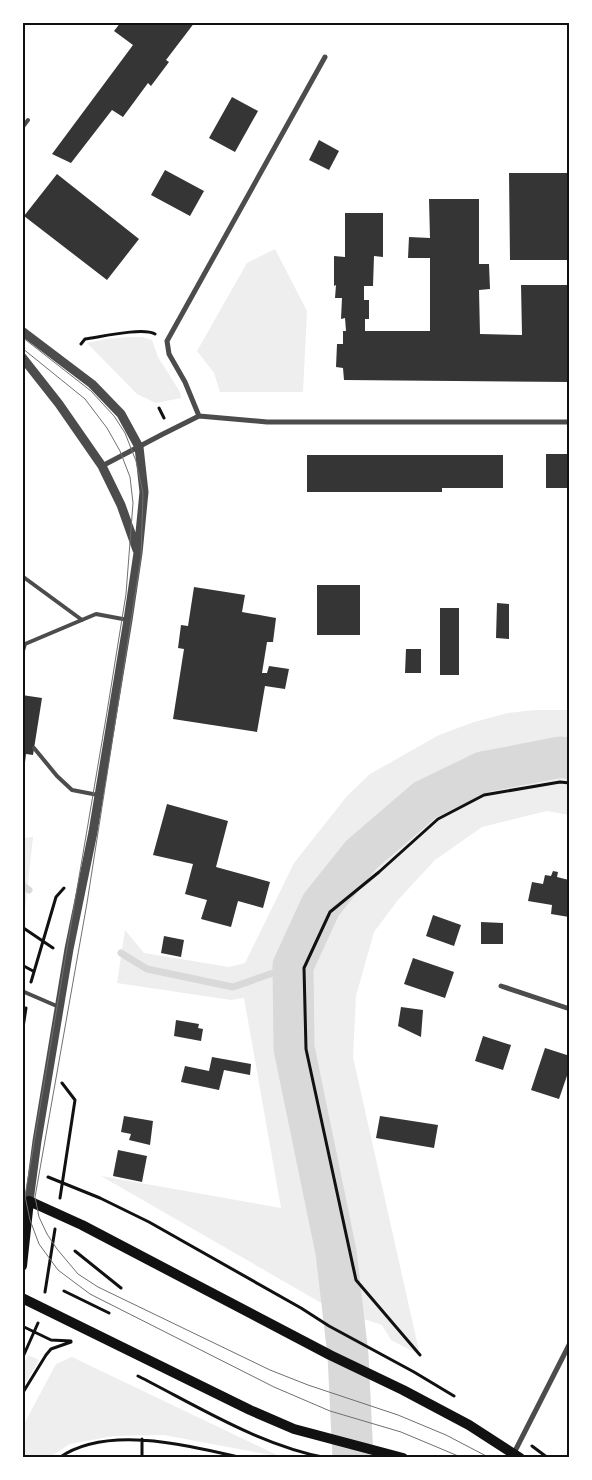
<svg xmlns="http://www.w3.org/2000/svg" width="592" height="1480" font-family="Signika,sans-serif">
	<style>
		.green { fill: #eee }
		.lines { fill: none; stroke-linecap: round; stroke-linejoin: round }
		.stream { stroke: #d9d9d9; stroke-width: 7 }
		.river { stroke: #d9d9d9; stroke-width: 41 }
		.building { fill: #353535 }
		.path { stroke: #111; stroke-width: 3 }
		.service { stroke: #4c4c4c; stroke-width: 4 }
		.minor { stroke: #4c4c4c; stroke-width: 5 }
		.tertiary { stroke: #4c4c4c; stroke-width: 9 }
		.secondary { stroke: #111; stroke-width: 10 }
		.tram { stroke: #707070; stroke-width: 1 }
		.neatline { fill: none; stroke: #111; stroke-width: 2 }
	</style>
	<rect width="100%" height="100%" fill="#fff"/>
	<path class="green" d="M 275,249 L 307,311 L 303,392 L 220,392 L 214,373 L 197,351 L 247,263 Z
		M 129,337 L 142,337 L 152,340 L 158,357 L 180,392 L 181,398 L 156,403 L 137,394 L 87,343 L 106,339 Z
		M 535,710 L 569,710 L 569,815 L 547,811 L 482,827 L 435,860 L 398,900 L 374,932 L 356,996 L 353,1057 L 420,1355 L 391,1340 L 382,1325 L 330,1308 L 101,1176 L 281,1208 L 244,998 L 231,1000 L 117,983 L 125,930 L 144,953 L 229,967 L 245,963 L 294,863 L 347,796 L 370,774 L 439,735 L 474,722 L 508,713 Z
		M 33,837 L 23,930 L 23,838 Z
		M 28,1355 L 39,1360 L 23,1388 L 23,1366 Z
		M 72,1357 L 281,1457 L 164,1435 L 113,1436 L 70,1444 L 50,1457 L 23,1457 L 23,1426 L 56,1364 Z"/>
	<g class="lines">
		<path class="stream" d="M 22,885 L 29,890
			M 121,953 L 147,969 L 233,987 L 293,966"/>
		<path class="river" d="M 353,1458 L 348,1355 L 336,1252 L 294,1048 L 293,966 L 321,905 L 361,855 L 425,800 L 483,772 L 561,757 L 570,759"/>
	</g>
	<path class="building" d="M 121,22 L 195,22 L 166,60 L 169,62 L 151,86 L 148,83 L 123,117 L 112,110 L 71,163 L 52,154 L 133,45 L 114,31 Z
		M 232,97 L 258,111 L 235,152 L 209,138 Z
		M 319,140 L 339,151 L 329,170 L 309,160 Z
		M 165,170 L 204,191 L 190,216 L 151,195 Z
		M 509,173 L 570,173 L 570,260 L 510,260 Z
		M 57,174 L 139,239 L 107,280 L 24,216 Z
		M 429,199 L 479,199 L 479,264 L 489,264 L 490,289 L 479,290 L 480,334 L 522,335 L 521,285 L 570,285 L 570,382 L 344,380 L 343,368 L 336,367 L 337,344 L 343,344 L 343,331 L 346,331 L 345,318 L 341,319 L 342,298 L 335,298 L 336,285 L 334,286 L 334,256 L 345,257 L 345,213 L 383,213 L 383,257 L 374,256 L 373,286 L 364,286 L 364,300 L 369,300 L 369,319 L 365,319 L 365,331 L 430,331 L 430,258 L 408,258 L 409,237 L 430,238 Z
		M 546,454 L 570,454 L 570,488 L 546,488 Z
		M 307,455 L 503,455 L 503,488 L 442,488 L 442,492 L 307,492 Z
		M 317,585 L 360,585 L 360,635 L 317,635 Z
		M 194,587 L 245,595 L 242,612 L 276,618 L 273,642 L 267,642 L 262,673 L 267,673 L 269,666 L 289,669 L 285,689 L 265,686 L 257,732 L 173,719 L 184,649 L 178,648 L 181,625 L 188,626 Z
		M 497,603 L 509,604 L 509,639 L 496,638 Z
		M 440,608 L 459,608 L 459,675 L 440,675 Z
		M 406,649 L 421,649 L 421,673 L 405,673 Z
		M 22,695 L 42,698 L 33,755 L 26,754 L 24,771 Z
		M 167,804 L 228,821 L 216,867 L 270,882 L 263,908 L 238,901 L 231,927 L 201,919 L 207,900 L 185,894 L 193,864 L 153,855 Z
		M 553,871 L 558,872 L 557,877 L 569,880 L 567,888 L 570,889 L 569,917 L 551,914 L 552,905 L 528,901 L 532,882 L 543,884 L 545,875 L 551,876 Z
		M 433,915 L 461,925 L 454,946 L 426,936 Z
		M 481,922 L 503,923 L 503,944 L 481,944 Z
		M 164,936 L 184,940 L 181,957 L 161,953 Z
		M 413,958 L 454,972 L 445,998 L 404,984 Z
		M 401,1007 L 423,1010 L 421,1037 L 398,1026 Z
		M 176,1020 L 199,1024 L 198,1028 L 203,1029 L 201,1041 L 174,1036 Z
		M 483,1036 L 511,1045 L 503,1070 L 475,1061 Z
		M 545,1048 L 570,1056 L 570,1067 L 559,1099 L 531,1090 Z
		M 212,1057 L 251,1064 L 250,1075 L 224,1070 L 219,1090 L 181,1082 L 185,1066 L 209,1071 Z
		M 124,1116 L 153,1121 L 150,1145 L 129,1140 L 131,1134 L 121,1132 Z
		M 380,1116 L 438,1125 L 434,1148 L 376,1138 Z
		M 118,1150 L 147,1156 L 142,1182 L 113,1176 Z"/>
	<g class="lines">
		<path class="path" d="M 81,344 L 85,339 C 100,337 143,327 155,334
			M 159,408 L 164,418
			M 22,927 L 53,948
			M 22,965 L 33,971
			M 31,982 L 56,897 L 64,888
			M 22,1034 L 26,1008
			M 48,1177 L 100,1198 L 149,1222 L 301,1308 L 329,1326 L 414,1372 L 454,1396
			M 60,1198 L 75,1100 L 62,1083
			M 75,1251 L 121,1288
			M 64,1291 L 109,1313
			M 45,1292 L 55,1229
			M 22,1326 L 51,1340 L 71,1341
			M 420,1355 L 356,1280 L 306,1049 L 304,968 L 330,912 L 379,872 L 438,819 L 484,795 L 560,782 L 570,783
			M 22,1359 L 38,1323
			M 138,1376 C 199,1407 259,1445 327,1458
			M 22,1394 L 46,1355 L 51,1349 L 71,1342
			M 142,1439 L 142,1458
			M 532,1446 L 548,1458
			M 59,1458 C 107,1424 190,1446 243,1458"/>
		<path class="service" d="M 22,128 L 28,120
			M 22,576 L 82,620
			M 22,654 L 25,644 L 96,614 L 128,620
			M 34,748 L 57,776 L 72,790 L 98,795
			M 22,991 L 59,1007"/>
		<path class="minor" d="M 199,416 L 185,382 L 169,354 L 167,341 L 325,57
			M 102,466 L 163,434 L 199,416 L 267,422 L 570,422
			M 501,986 L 570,1009
			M 514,1453 L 570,1343"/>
		<path class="tertiary" d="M 22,331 L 92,384 L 121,414 L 139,447 L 144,492 L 138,553 L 128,620 L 93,832 L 69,949 L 37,1141 L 29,1201
			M 22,357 L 59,404 L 102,466 L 121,505 L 137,550"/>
		<path class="secondary" d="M 29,1201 L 82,1225 L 330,1355 L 403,1390 L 469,1425 L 520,1458
			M 22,1266 L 29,1201
			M 22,1298 L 250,1410 L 294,1429 L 403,1458"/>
		<path class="tram" d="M 22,337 L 91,391 L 114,416 L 125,433 L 136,461 L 143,493 L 141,557 L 87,903 L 35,1197 L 39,1217 L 47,1234 L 57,1249 L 78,1274 L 98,1287 L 270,1370 L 308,1385 L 398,1415 L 446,1435 L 490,1458
			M 22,348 L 85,399 L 107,428 L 120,451 L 130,477 L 133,503 L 126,594 L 107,712 L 25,1196 L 30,1220 L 39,1244 L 58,1270 L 90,1294 L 274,1387 L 330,1411 L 401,1432 L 463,1458"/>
	</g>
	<rect width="592" height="1480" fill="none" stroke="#ffffff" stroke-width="48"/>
	<rect x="24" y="24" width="544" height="1432" class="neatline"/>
</svg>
